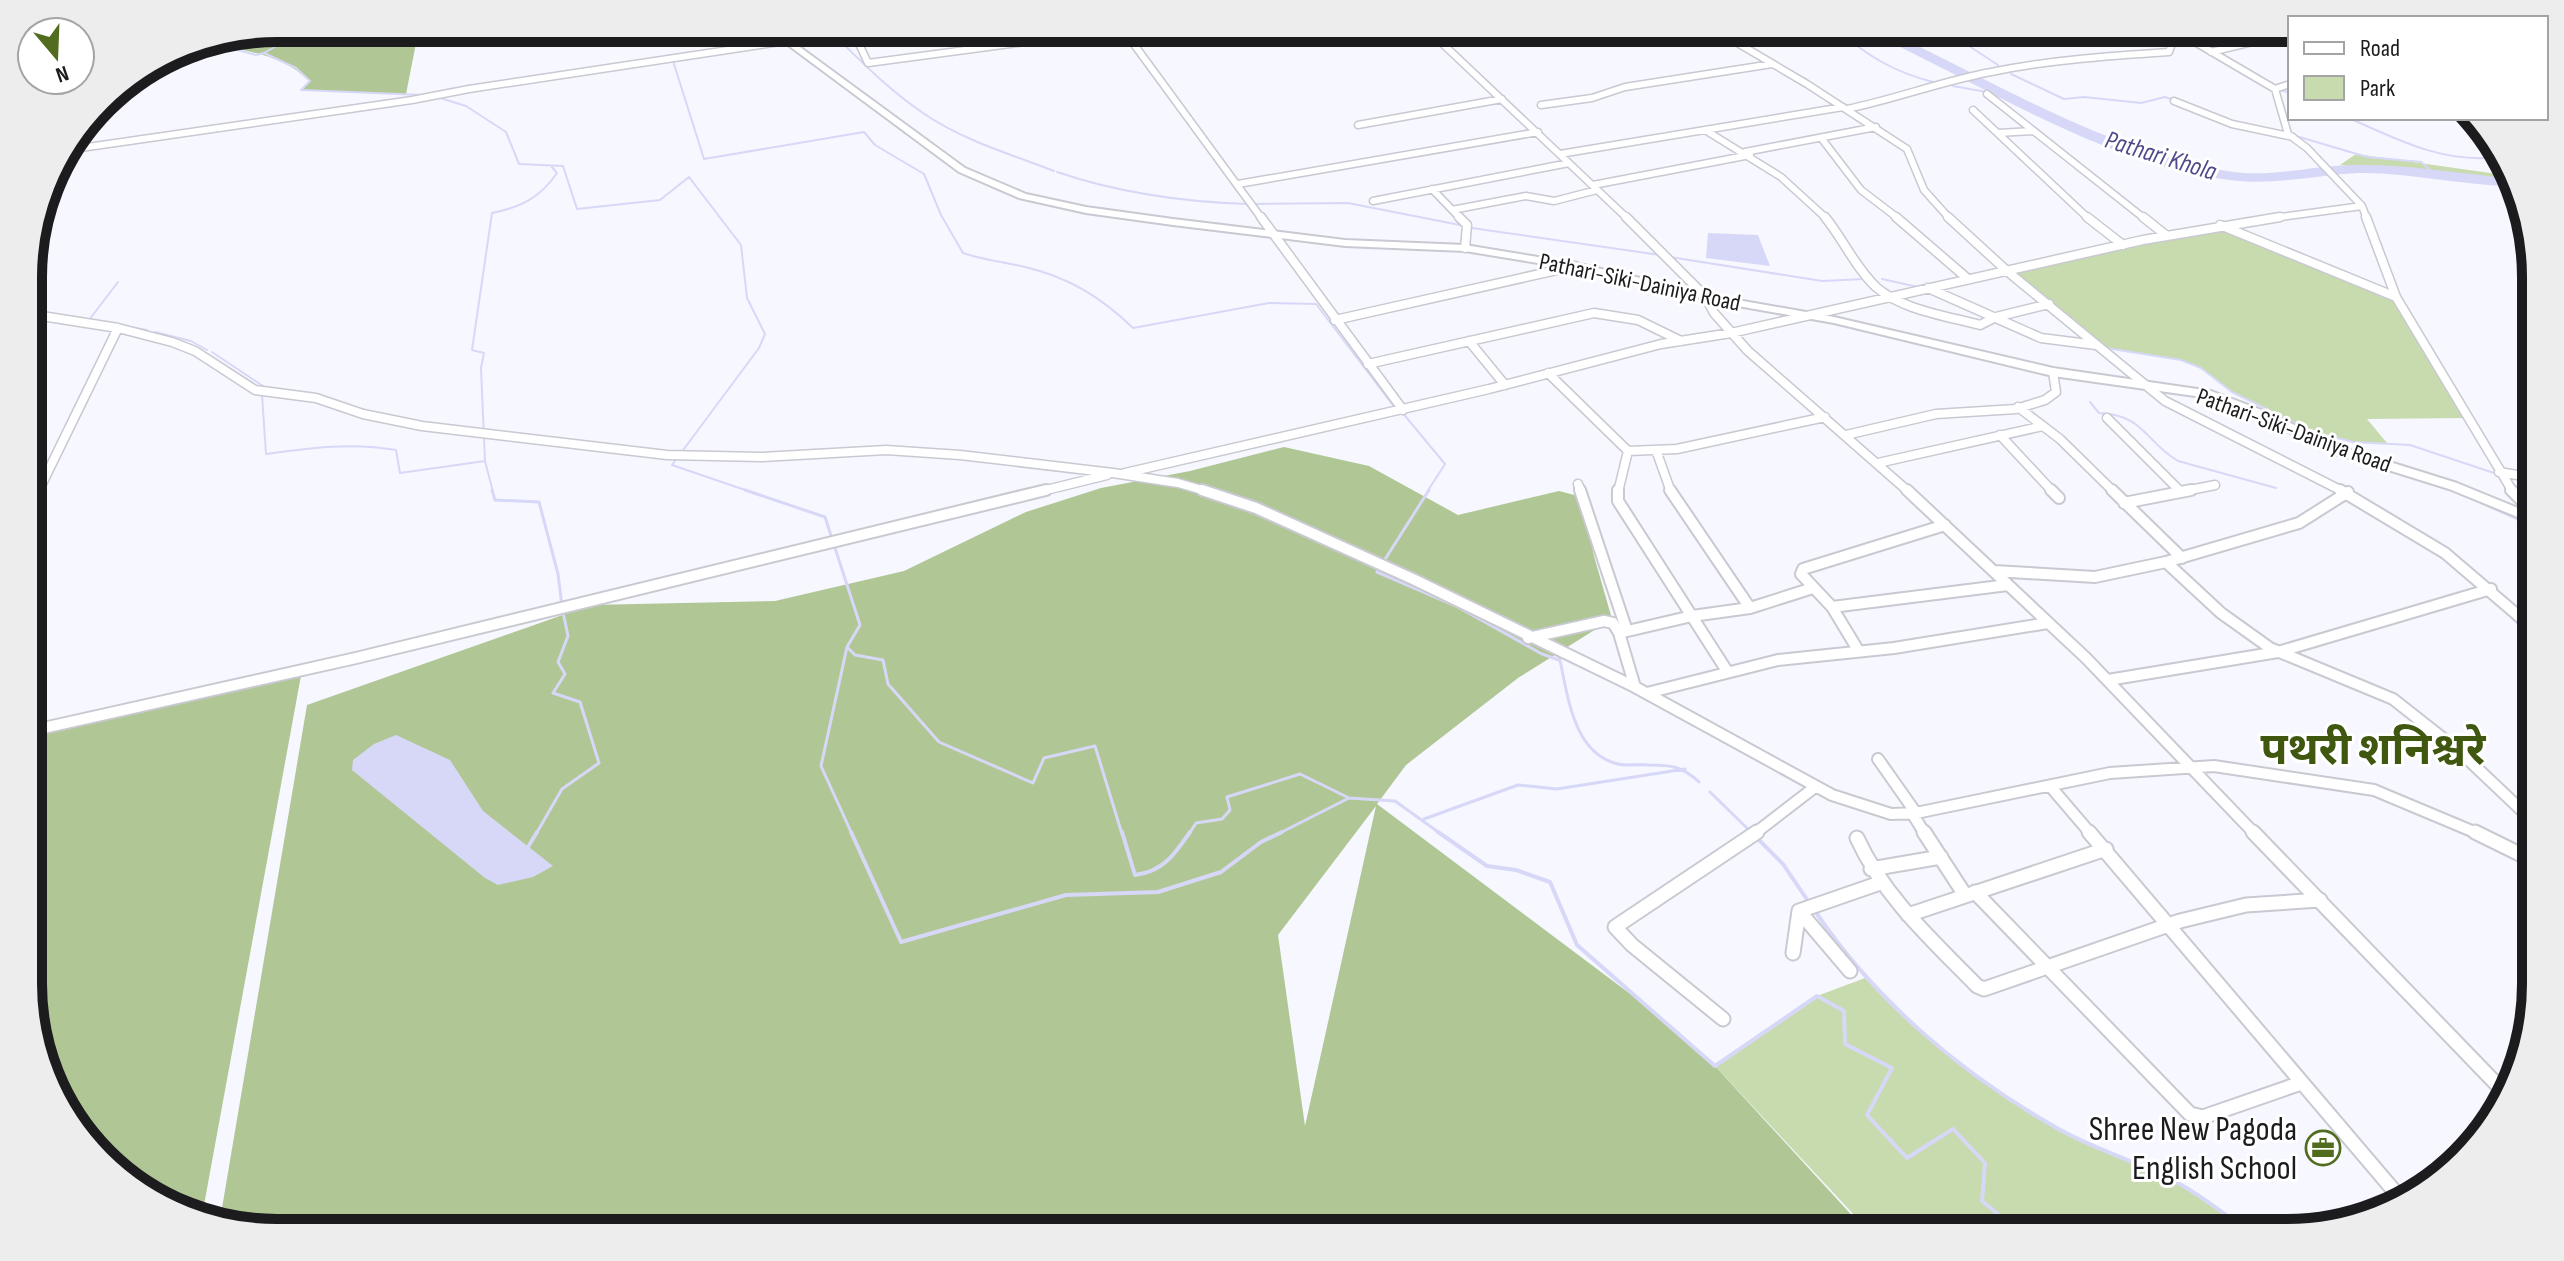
<svg xmlns="http://www.w3.org/2000/svg" width="2564" height="1261" font-family="'Sofia Sans Condensed','Noto Sans Devanagari',sans-serif">
	<style>
		.green { fill: #c8dbaf }
		.forest { fill: #b1c695; fill-rule: evenodd }
		.water { fill: #d7d8f7 }
		.lines { fill: none; stroke-linecap: round; stroke-linejoin: round }
		.stream-far2 { stroke: #d7d8f7; stroke-width: 2 }
		.stream-far1 { stroke: #d7d8f7; stroke-width: 3 }
		.stream { stroke: #d7d8f7; stroke-width: 4 }
		.river { fill: #d7d8f7; fill-rule: evenodd }
		.street-far3-casing { stroke: #c8c9d1; stroke-width: 9 }
		.street-far2-casing { stroke: #c8c9d1; stroke-width: 11 }
		.street-far1-casing { stroke: #c8c9d1; stroke-width: 14 }
		.street-casing { stroke: #c8c9d1; stroke-width: 17 }
		.secondary-casing { stroke: #c8c9d1; stroke-width: 4 }
		.street-far3 { stroke: #fff; stroke-width: 6 }
		.street-far2 { stroke: #fff; stroke-width: 8 }
		.street-far1 { stroke: #fff; stroke-width: 10 }
		.street { stroke: #fff; stroke-width: 13 }
		.secondary { fill: #fff; fill-rule: evenodd }
		.labels { text-anchor: middle; stroke-width: 6; stroke-linejoin: round; paint-order: stroke }
		.far-street-label { font-size: 24px; fill: #1c1c1f; stroke: #fff }
		.far-water-label { font-size: 26px; font-style: italic; fill: #4f4b8a; stroke: #fff }
		.near-poi-label { font-size: 34px; fill: #1c1c1f; stroke: #fff; text-anchor: end }
		.town-label { font-size: 44px; font-weight: bold; fill: #3f570f; stroke: #fff }
		.rim { fill: none; stroke: #1c1c1f; stroke-width: 10 }
	</style>
	<rect width="100%" height="100%" fill="#f6f7ff"/>
	<path class="green" d="M 2356,154 L 2504,175 L 2508,182 L 2340,165 Z
		M 2219,225 L 2396,297 L 2467,418 L 2367,419 L 2387,443 L 2353,442 L 2313,432 L 2232,392 L 2201,368 L 2181,360 L 2106,348 L 2007,271 Z
		M 1865,978 C 1923,1033 1987,1091 2058,1129 C 2092,1147 2129,1159 2164,1175 C 2195,1190 2222,1214 2251,1233 L 1871,1233 L 1715,1066 L 1817,996 Z"/>
	<path class="forest" d="M 277,28 L 419,28 L 406,94 L 301,90 L 309,81 C 281,53 245,52 208,42 Z
		M 1284,447 L 1369,466 L 1458,515 L 1559,491 L 1582,497 L 1594,556 L 1612,619 L 1518,678 L 1406,765 L 1377,804 L 1653,1011 L 1715,1066 L 1868,1233 L 277,1233 L 220,1220 L 307,705 L 591,605 L 775,601 L 904,571 L 1026,512 L 1101,488 L 1190,471 ZM 1376,806 L 1305,1126 L 1278,935 Z
		M 302,670 L 202,1216 L 168,1207 L 79,1135 L 30,1017 L 30,731 Z"/>
	<path class="water" d="M 1708,233 L 1758,235 L 1770,266 L 1706,258 Z
		M 396,735 L 450,760 L 483,811 L 553,866 L 533,877 L 498,885 L 485,878 L 352,770 L 353,760 L 374,744 Z"/>
	<g class="lines">
		<path class="stream-far2" d="M 300,28 L 298,34 L 264,53 L 296,68 L 310,81 L 301,90 L 422,95
			M 822,28 L 832,33
			M 1835,28 C 1867,56 1895,73 1937,83
			M 1965,28 L 1966,44 L 1998,65
			M 834,35 C 863,63 890,91 923,113 C 962,140 1010,154 1054,171
			M 2195,39 L 2209,47
			M 208,42 L 256,55 L 264,53
			M 673,61 L 704,159 L 864,132 L 875,145 L 924,174 L 941,215 L 963,253 C 983,260 1004,262 1025,267 C 1068,277 1101,297 1133,328 L 1269,303 L 1316,304 L 1395,408
			M 2011,74 L 2064,99 L 2084,97 L 2141,103 L 2165,97 L 2201,109
			M 1953,86 L 2015,97
			M 2281,90 L 2290,93
			M 437,97 L 466,106 L 506,132 L 519,164 L 563,166 L 577,209 L 660,200 L 689,177 L 741,245 L 747,298 L 765,334 L 759,348 L 672,465 L 751,492
			M 2349,118 C 2396,139 2444,164 2497,157
			M 2296,136 L 2367,157 L 2421,162 L 2437,176
			M 1057,172 C 1119,193 1182,202 1248,204
			M 1253,204 L 1348,203 L 1465,226
			M 1472,228 L 1660,255
			M 1670,257 L 1822,281 L 1864,279
			M 1882,279 L 1918,287
			M 118,282 L 89,320 L 147,330
			M 155,332 L 191,341 L 207,350
			M 2043,342 L 2068,345
			M 2106,348 L 2181,360 L 2201,368 L 2232,392 L 2313,432 L 2353,442 L 2410,445 L 2494,473
			M 212,352 L 263,386
			M 262,395 L 266,454 C 310,448 352,442 396,450 L 400,473 L 485,461 L 493,492
			M 2090,402 L 2099,413 C 2145,415 2145,442 2178,461 L 2276,488
			M 1401,411 L 1445,464 L 1427,492
			M 2264,420 L 2334,455 L 2394,472
			M 485,461 L 481,368 L 484,353 L 472,350 L 492,213 C 521,207 540,198 557,173 L 551,166"/>
		<path class="stream-far1" d="M 492,490 L 495,500 L 539,502 L 558,574 L 562,606
			M 745,490 L 825,517 L 860,625 L 847,647 L 855,655 L 883,660 L 888,684 L 939,742 L 1033,783 L 1044,758 L 1095,746 L 1122,834
			M 2480,502 L 2535,527
			M 1384,561 L 1429,490
			M 1379,567 L 1377,572 L 1456,606 L 1542,654 L 1559,660
			M 2505,611 L 2535,639
			M 847,647 L 821,766 L 852,834
			M 1559,656 C 1568,694 1572,753 1618,764 C 1627,766 1639,764 1649,765 C 1671,765 1682,766 1699,782
			M 1710,792 L 1749,830
			M 1424,819 L 1518,785 L 1557,789 L 1685,769
			M 536,834 L 562,789 L 599,763 L 580,702 L 553,693 L 565,674 L 558,662 L 568,636 L 563,612
			M 1189,834 L 1196,823 L 1222,819 L 1230,810 L 1227,797 L 1300,774 L 1349,798
			M 1278,834 L 1349,798 L 1395,801 L 1441,834"/>
		<path class="stream" d="M 851,832 L 901,942 L 1066,895 L 1158,892 L 1221,872 L 1261,842 L 1282,832
			M 1122,832 L 1135,875 C 1163,872 1175,854 1190,832
			M 1438,832 L 1487,866 L 1516,870 L 1550,882 L 1577,945 L 1715,1066 L 1817,996 L 1844,1011 L 1845,1044 L 1892,1068 L 1867,1115 L 1907,1158 L 1953,1129 L 1985,1163 L 1982,1201 L 2009,1223 L 2057,1233
			M 1756,837 L 1783,864 L 1808,901
			M 528,847 L 537,832
			M 1817,914 C 1877,1002 1962,1074 2055,1127 C 2093,1149 2136,1161 2176,1182 C 2203,1196 2226,1216 2251,1233"/>
		<path class="river" d="M 1884,28 L 1896,28 L 1906,40 C 2010,91 2112,151 2227,171 C 2272,179 2315,164 2360,165 C 2409,165 2458,173 2506,178 L 2509,186 C 2459,185 2408,172 2358,173 C 2315,175 2273,186 2230,180 C 2112,165 2003,97 1898,46 Z"/>
		<g class="street-far3-casing">
			<path id="street-far3" d="M 1122,28 L 1262,219
				M 1426,28 L 1628,219
				M 1712,28 L 1807,84 L 1907,149 L 1924,190 L 1950,219
				M 2171,28 L 2275,89 L 2288,134 L 2307,148 L 2362,206 L 2367,219
				M 1625,38 L 1691,28
				M 2211,52 L 2290,33
				M 2275,89 L 2290,84
				M 1987,94 L 2145,219
				M 2174,101 L 2232,124 L 2293,137
				M 1541,105 L 1592,98 L 1625,87 L 1772,64
				M 1847,109 C 1896,99 1942,81 1991,72 C 2049,60 2109,56 2169,52 L 2176,32
				M 1973,110 L 2089,219
				M 1358,125 L 1502,99
				M 1705,130 L 1781,177 L 1827,219
				M 1998,133 L 2033,131
				M 1822,139 L 1861,190 L 1899,219
				M 72,143 L 136,86 L 197,44
				M 67,150 L 412,100 L 469,89 L 853,31 L 868,63 L 1123,29
				M 1745,152 L 1876,127
				M 1560,154 L 1843,107
				M 1238,184 L 1538,132
				M 1593,185 L 1750,155
				M 1432,189 L 1461,219
				M 1373,201 L 1569,163
				M 1452,210 L 1526,196 L 1554,201 L 1597,190
				M 2265,219 L 2362,206"/>
		</g>
		<g class="street-far2-casing">
			<path id="street-far2" d="M 1261,217 L 1403,410
				M 1459,217 L 1467,225 L 1465,248
				M 1626,217 L 1705,296 L 1714,313 L 1748,351 L 1909,492
				M 1825,217 C 1843,239 1855,267 1876,287 C 1902,310 1947,316 1980,325 L 1996,317 L 2049,304
				M 1896,217 L 1968,279
				M 1948,217 L 2007,271 L 2165,401 L 2344,492
				M 2087,217 L 2123,245
				M 2143,217 L 2167,236
				M 2366,217 L 2396,297 L 2513,492
				M 2220,225 L 2396,297
				M 1928,288 L 2041,338 L 2096,345
				M 29,314 L 118,328 L 172,342 L 195,351 L 255,390 L 316,398 L 363,414 L 422,426 L 667,455 L 762,457 L 886,450 L 960,455 L 1113,473 L 1178,483 L 1209,492
				M 1335,320 L 1575,266
				M 1469,341 L 1505,385
				M 1368,364 L 1594,313 L 1638,320 L 1681,341
				M 1548,373 L 1628,451
				M 2018,407 L 2060,439 L 2114,492
				M 2107,418 L 2180,491
				M 1846,435 L 1936,414 L 2016,409 L 2045,400 L 2056,392 L 2053,372
				M 2000,435 L 2053,492
				M 1657,453 L 1671,492
				M 1878,463 L 2043,426
				M 2499,472 L 2535,478
				M 1125,473 L 1489,389 L 1661,344 L 1731,333 L 2143,240 L 2280,217
				M 1578,484 L 1581,492
				M 38,492 L 118,328
				M 1038,492 L 1107,475
				M 1618,492 L 1628,451 L 1677,449 L 1825,417
				M 2180,492 L 2215,485"/>
		</g>
		<g class="street-far1-casing">
			<path id="street-far1" d="M 1202,490 L 1256,508 L 1415,580 L 1635,687 L 1832,795 L 1891,814 L 1916,813 L 2110,773 L 2214,766 L 2374,790 L 2479,834
				M 1580,490 L 1627,631
				M 1618,490 L 1618,501 L 1727,671
				M 1670,490 L 1750,608
				M 1907,490 L 2086,658 L 2255,834
				M 2051,490 L 2059,498
				M 2112,490 L 2182,558
				M 2340,490 L 2445,553 L 2535,630
				M 2511,490 L 2535,514
				M 2124,503 L 2191,490
				M 29,512 L 39,490
				M 1945,525 L 1803,569 L 1801,574 L 1832,607 L 2008,585
				M 2166,562 L 2221,613 L 2270,648 L 2393,699 L 2459,751 L 2536,824
				M 1994,571 L 2095,577 L 2166,562 L 2299,523 L 2348,492
				M 1832,607 L 1858,650
				M 1619,633 L 1692,616 L 1750,608 L 1813,588
				M 1528,638 L 1604,621 L 1613,623 L 1619,633 L 1635,687
				M 2108,680 L 2278,652 L 2491,589
				M 1647,693 L 1778,660 L 1894,648 L 2048,623
				M 30,731 L 356,658 L 1046,490
				M 1878,759 L 1916,813
				M 2050,786 L 2091,834
				M 1912,813 L 1925,834
				M 1754,834 L 1815,787"/>
		</g>
		<g class="street-casing">
			<path id="street" d="M 1924,832 L 1965,895
				M 2089,832 L 2401,1199
				M 2253,832 L 2508,1096
				M 2475,832 L 2536,862
				M 1857,838 C 1884,897 1932,940 1977,986 L 1984,989 L 2180,921 L 2246,905 L 2320,900
				M 1871,869 L 1941,857
				M 1975,892 L 2190,1114 L 2203,1117 L 2301,1083
				M 1799,911 L 1850,971
				M 1908,915 L 2106,849
				M 1793,953 L 1799,911 L 1880,883
				M 1723,1019 L 1632,945 L 1615,927 L 1757,832"/>
		</g>
		<g class="secondary-casing">
			<path id="secondary" d="M 765,28 L 774,28 L 965,168 L 1026,194 L 1086,207 L 1173,219 L 1345,240 L 1465,245 L 1575,263 L 1732,299 L 1834,317 L 2053,368 L 2211,391 L 2275,415 L 2329,443 L 2457,483 L 2535,515 L 2535,524 L 2449,489 L 2321,449 L 2267,421 L 2209,398 L 2053,376 L 1834,323 L 1732,305 L 1575,269 L 1465,251 L 1345,246 L 1173,225 L 1086,213 L 1019,198 L 959,172 Z"/>
		</g>
		<use href="#street-far3" class="street-far3"/>
		<use href="#street-far2" class="street-far2"/>
		<use href="#street-far1" class="street-far1"/>
		<use href="#street" class="street"/>
		<use href="#secondary" class="secondary"/>
	</g>
	<defs>
		<g id="office-ring" transform="scale(1.8)"><circle r="9.5" fill="#fff" stroke="#516c1f" stroke-width="1.5"/><path d="M-6-3h4V-5.5h4V-3h4V5H-6ZM-1-4.5V-3h2v-1.5ZM-6 0V1H6V0Z" fill="#516c1f"/></g>
	</defs>
	<g fill-rule="evenodd">
		<use href="#office-ring" x="2323" y="1148"/>
	</g>
	<g class="labels">
		<g class="far-street-label">
			<text transform="translate(1640 282) rotate(12)" y="8">Pathari-Siki-Dainiya Road</text>
			<text transform="translate(2294 430) rotate(20)" y="8">Pathari-Siki-Dainiya Road</text>
		</g>
		<g class="far-water-label">
			<text transform="translate(2161 155) rotate(17)" y="9">Pathari Khola</text>
		</g>
		<g class="near-poi-label">
			<text x="2297" y="1140">Shree New Pagoda<tspan x="2297" dy="39">English School</tspan></text>
		</g>
		<g class="town-label">
			<text x="2373" y="764">पथरी शनिश्चरे</text>
		</g>
	</g>
	<path d="M0 0H2564V1261H0ZM277 42H2287A235 235 0 0 1 2522 277V984A235 235 0 0 1 2287 1219H277A235 235 0 0 1 42 984V277A235 235 0 0 1 277 42Z" fill="#ededed" fill-rule="evenodd"/>
	<path class="rim" d="M277 42H2287A235 235 0 0 1 2522 277V984A235 235 0 0 1 2287 1219H277A235 235 0 0 1 42 984V277A235 235 0 0 1 277 42Z"/>
	<rect x="2288" y="16" width="260" height="104" fill="#ffffff" stroke="#a4a4a5" stroke-width="2"/>
	<rect x="2304" y="42" width="40" height="12" fill="#ffffff" stroke="#a4a4a5" stroke-width="2"/>
	<text x="2360" y="56" font-size="24" fill="#1c1c1f">Road</text>
	<rect x="2304" y="76" width="40" height="24" fill="#c8dbaf" stroke="#a4a4a5" stroke-width="2"/>
	<text x="2360" y="96" font-size="24" fill="#1c1c1f">Park</text>
	<g transform="translate(56 56) rotate(161)"><circle r="38" fill="#ffffff" stroke="#a4a4a5" stroke-width="2"/>
	<path d="M0-6L14 30L0 20L-14 30Z" fill="#516c1f"/>
	<text y="-12" font-size="22" font-weight="bold" text-anchor="middle" fill="#1c1c1f">N</text>
	</g>
</svg>
